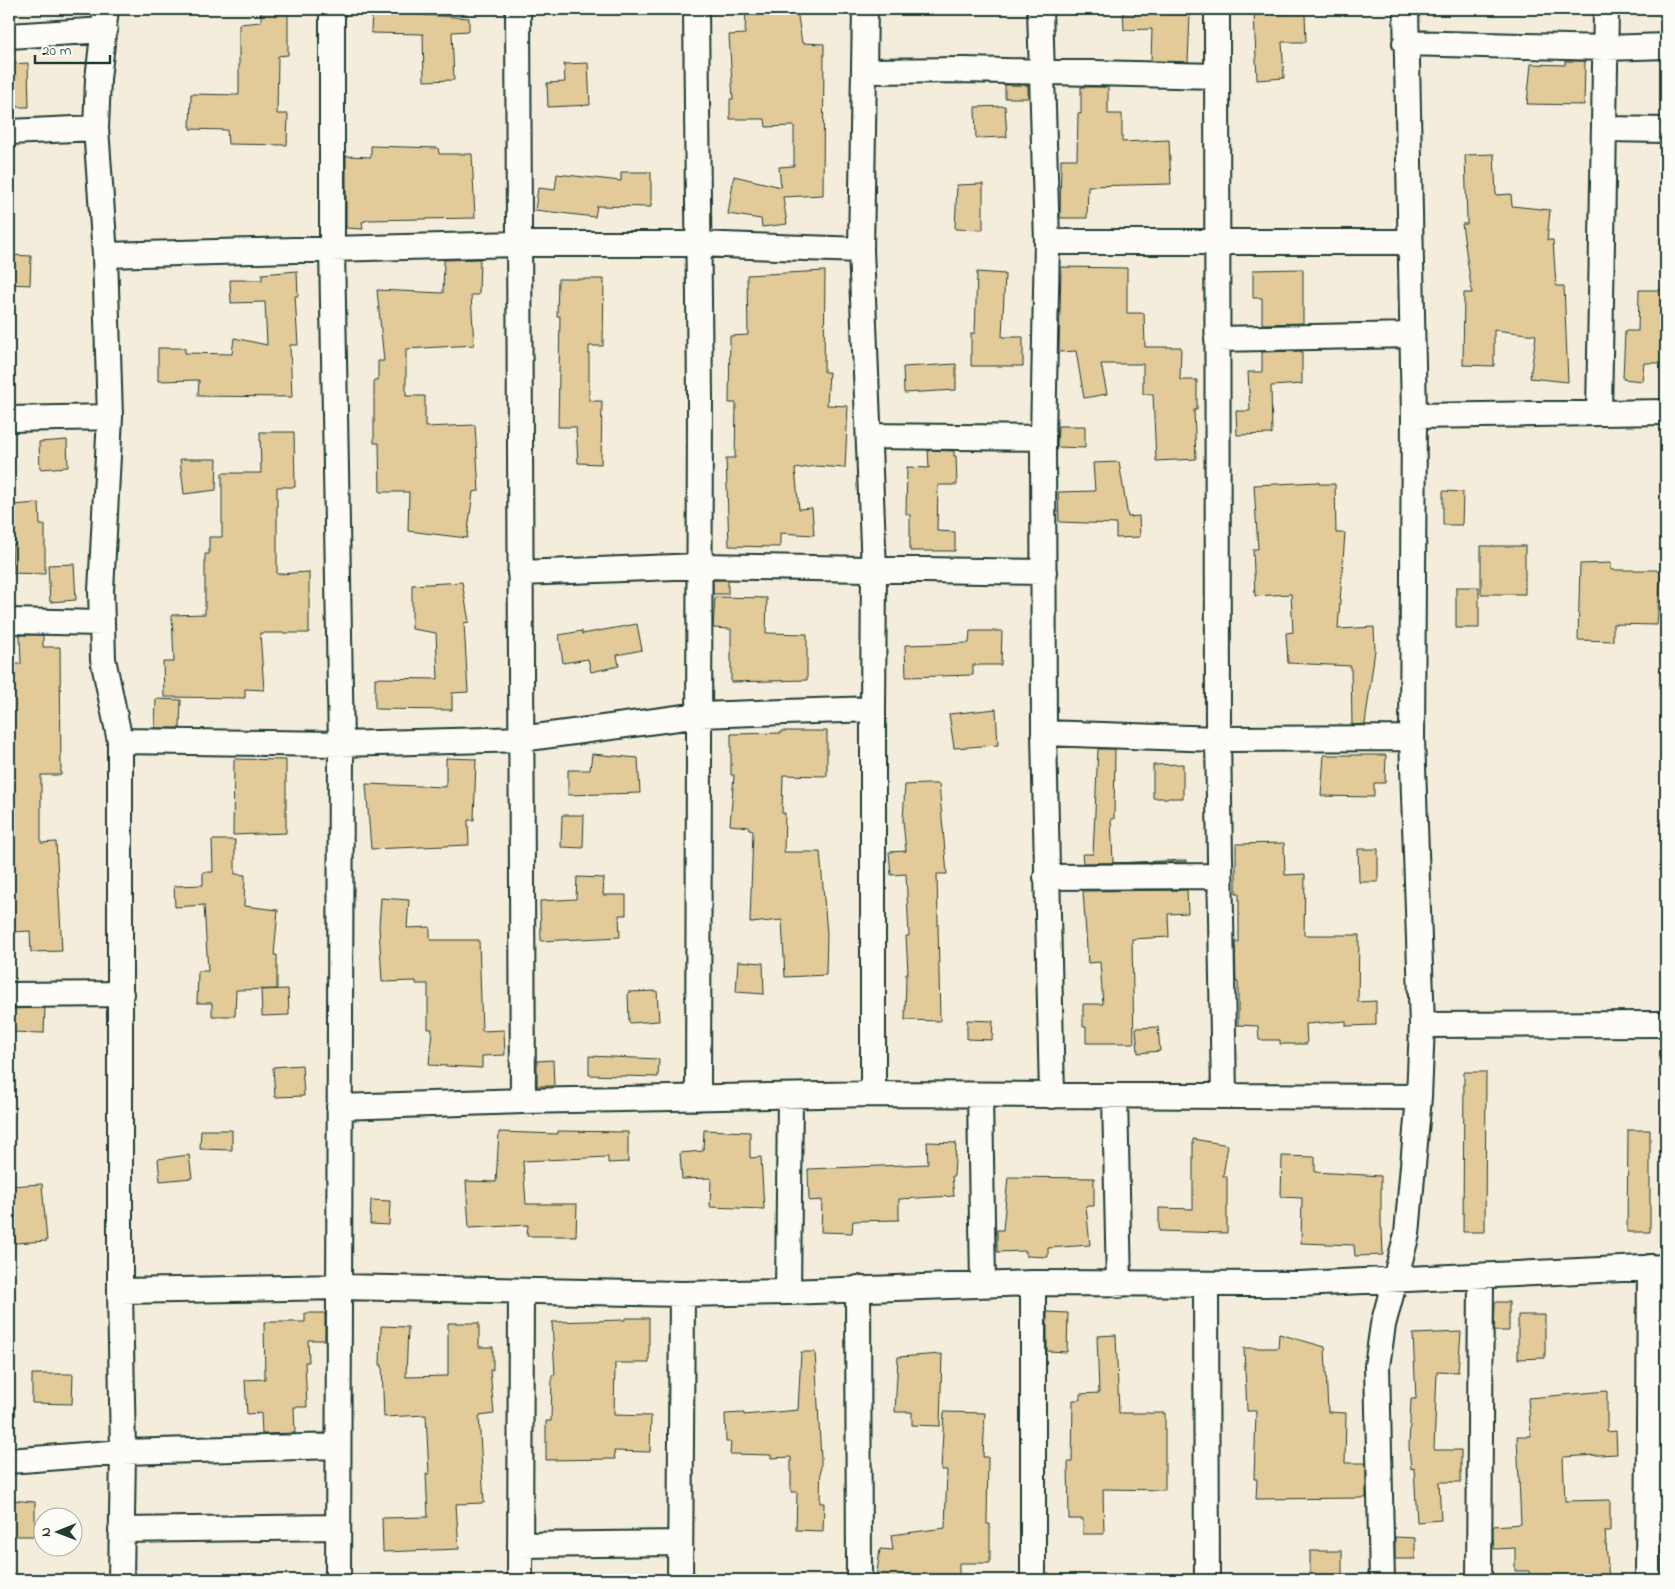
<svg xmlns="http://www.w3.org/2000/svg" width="1675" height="1589" font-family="'Indie Flower',sans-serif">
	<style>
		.building { fill: #e2ca99; stroke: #1f3d34 }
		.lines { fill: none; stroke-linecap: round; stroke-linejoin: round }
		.street-casing { stroke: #1f3d34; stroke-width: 28 }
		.street { stroke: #fdfcf7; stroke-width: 24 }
	</style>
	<rect width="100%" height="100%" fill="#f5eddb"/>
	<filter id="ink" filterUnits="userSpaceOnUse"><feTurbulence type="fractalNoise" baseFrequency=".02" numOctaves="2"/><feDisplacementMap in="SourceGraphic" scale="10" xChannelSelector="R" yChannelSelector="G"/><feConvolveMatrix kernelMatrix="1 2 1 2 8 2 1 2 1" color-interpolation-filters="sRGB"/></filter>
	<g filter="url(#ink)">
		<path class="building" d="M 261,9 L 288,9 L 288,55 L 278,56 L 277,114 L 288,114 L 287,145 L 228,144 L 227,130 L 190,129 L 191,94 L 239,95 L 239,24 L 261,22 Z
			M 372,9 L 423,9 L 424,15 L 469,18 L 469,31 L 452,32 L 454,80 L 424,81 L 423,34 L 371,33 Z
			M 746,9 L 797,10 L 802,43 L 824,44 L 823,195 L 783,197 L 787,224 L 762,227 L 761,219 L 728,214 L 734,176 L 781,187 L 779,167 L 794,166 L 794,126 L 766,127 L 765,119 L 730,119 L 730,99 L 733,99 L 729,35 L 745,34 Z
			M 1123,9 L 1168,9 L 1168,14 L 1190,14 L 1188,62 L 1151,61 L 1152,29 L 1124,30 Z
			M 1305,13 L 1306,42 L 1282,42 L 1284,78 L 1257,80 L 1254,15 Z
			M 1565,61 L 1585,61 L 1584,105 L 1527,104 L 1531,64 L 1565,65 Z
			M 28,63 L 29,107 L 9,107 L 9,64 Z
			M 588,63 L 590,105 L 548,107 L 547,83 L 565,82 L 564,64 Z
			M 1005,85 L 1028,85 L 1028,98 L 1005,98 Z
			M 1081,87 L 1108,87 L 1108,114 L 1122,114 L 1122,142 L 1169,140 L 1171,184 L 1088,186 L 1087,218 L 1060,218 L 1061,159 L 1077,159 L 1078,113 L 1081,114 Z
			M 1005,106 L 1007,137 L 976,138 L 975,107 Z
			M 371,146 L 438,148 L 439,154 L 472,154 L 475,218 L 368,220 L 362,222 L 363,229 L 346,228 L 346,156 L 371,157 Z
			M 1494,154 L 1496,195 L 1511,194 L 1512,206 L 1550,210 L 1547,240 L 1553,240 L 1556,286 L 1564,286 L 1568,382 L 1530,378 L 1536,335 L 1494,330 L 1494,366 L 1463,365 L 1464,293 L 1472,293 L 1462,224 L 1467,224 L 1467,220 L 1465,155 Z
			M 621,172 L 651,172 L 651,207 L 597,206 L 595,217 L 535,210 L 538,188 L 555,190 L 557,174 L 621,181 Z
			M 983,184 L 983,230 L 955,229 L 957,185 Z
			M 9,255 L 31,256 L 30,285 L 9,284 Z
			M 480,259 L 479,295 L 471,295 L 474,345 L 406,349 L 406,396 L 425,396 L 425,427 L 475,425 L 479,491 L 473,492 L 467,538 L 408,531 L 409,492 L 380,492 L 379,443 L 374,443 L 374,380 L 378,380 L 378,361 L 384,361 L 377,290 L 443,293 L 444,260 Z
			M 1061,267 L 1127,268 L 1127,313 L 1144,313 L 1145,347 L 1181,347 L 1180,380 L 1197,380 L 1197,410 L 1194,410 L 1196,459 L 1156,461 L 1153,394 L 1143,394 L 1143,364 L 1101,364 L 1107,394 L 1084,398 L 1076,351 L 1059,352 Z
			M 1303,269 L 1303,323 L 1262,324 L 1262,298 L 1253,298 L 1253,270 Z
			M 297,271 L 298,296 L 295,296 L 298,345 L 290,345 L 292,397 L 198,396 L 199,380 L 158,381 L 158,348 L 185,348 L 185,353 L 232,354 L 234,338 L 267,345 L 265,302 L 231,303 L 230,280 L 262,280 L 262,274 Z
			M 825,271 L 824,372 L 829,372 L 827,405 L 848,406 L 845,468 L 817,466 L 795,469 L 799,509 L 812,508 L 814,535 L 780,533 L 780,547 L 729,546 L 726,458 L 735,458 L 736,403 L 729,403 L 730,336 L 748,335 L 747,275 Z
			M 977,272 L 1005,274 L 1002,337 L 1023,337 L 1023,366 L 971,366 L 971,333 L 975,333 Z
			M 558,279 L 604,279 L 603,346 L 589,346 L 589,401 L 602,401 L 601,464 L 578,463 L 576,427 L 558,427 L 560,316 L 557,316 Z
			M 1639,290 L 1666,290 L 1666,363 L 1644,363 L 1642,381 L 1623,379 L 1625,331 L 1638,331 Z
			M 1302,351 L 1302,384 L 1271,386 L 1272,434 L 1237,435 L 1236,411 L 1250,411 L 1248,372 L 1262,372 L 1262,352 Z
			M 956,364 L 956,390 L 904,393 L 903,367 Z
			M 1058,426 L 1085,426 L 1085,448 L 1057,447 Z
			M 260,432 L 294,432 L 295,487 L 277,487 L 277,574 L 309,572 L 309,633 L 260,633 L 264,690 L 245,689 L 245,698 L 164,697 L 163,662 L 174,662 L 172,615 L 205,614 L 205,554 L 209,554 L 209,537 L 222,537 L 222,473 L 261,473 Z
			M 67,440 L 68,467 L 40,469 L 39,442 Z
			M 928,450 L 954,451 L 954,456 L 956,456 L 957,485 L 938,485 L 937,531 L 955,532 L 955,551 L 910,551 L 910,515 L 906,514 L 907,467 L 929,468 Z
			M 180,459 L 217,459 L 216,490 L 184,494 Z
			M 1119,462 L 1128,517 L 1139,516 L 1140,537 L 1116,538 L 1116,524 L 1059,522 L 1058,492 L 1095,491 L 1093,463 Z
			M 1319,482 L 1319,484 L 1335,484 L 1336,533 L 1345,533 L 1338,629 L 1374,627 L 1375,650 L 1365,724 L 1352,725 L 1351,666 L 1288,663 L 1286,633 L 1293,632 L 1291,594 L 1255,596 L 1253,549 L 1258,549 L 1254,485 Z
			M 1443,491 L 1463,492 L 1462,525 L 1443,525 Z
			M 39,503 L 40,525 L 45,525 L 45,574 L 12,573 L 13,545 L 15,545 L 12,505 Z
			M 1481,546 L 1525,546 L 1525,594 L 1481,594 Z
			M 1611,563 L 1611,570 L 1661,570 L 1657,625 L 1613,624 L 1613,641 L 1578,640 L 1580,564 Z
			M 74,564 L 76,600 L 50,602 L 48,565 Z
			M 713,580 L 728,580 L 728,594 L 713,594 Z
			M 462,582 L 469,622 L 464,623 L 468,692 L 452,693 L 452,710 L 375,709 L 375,678 L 438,679 L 436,633 L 412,629 L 412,585 Z
			M 1456,587 L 1479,587 L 1479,628 L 1456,628 Z
			M 715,597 L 767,598 L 766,633 L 807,634 L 807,680 L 731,682 L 731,629 L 713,628 Z
			M 637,624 L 642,650 L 617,655 L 619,666 L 591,672 L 588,659 L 563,663 L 559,635 L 582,631 L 582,634 Z
			M 970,631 L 1002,631 L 1001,665 L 973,665 L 973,675 L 906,677 L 905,645 L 969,643 Z
			M 20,635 L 43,635 L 43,647 L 60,647 L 61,775 L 41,775 L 41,843 L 56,842 L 62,951 L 31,952 L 30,931 L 14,932 L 9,857 L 9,664 L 21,664 Z
			M 156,699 L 181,700 L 180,728 L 155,728 Z
			M 996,709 L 998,745 L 954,748 L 949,714 Z
			M 781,731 L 827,731 L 827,776 L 783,775 L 782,813 L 785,813 L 784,852 L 820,852 L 827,933 L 826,975 L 785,977 L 782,920 L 750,923 L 753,830 L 749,829 L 749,827 L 730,825 L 734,775 L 731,775 L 731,734 L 781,733 Z
			M 1098,749 L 1115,749 L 1114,819 L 1111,819 L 1113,863 L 1186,860 L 1186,862 L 1083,863 L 1082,854 L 1093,854 Z
			M 592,754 L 638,758 L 640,793 L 568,795 L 568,770 L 590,770 Z
			M 1324,755 L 1386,755 L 1385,783 L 1374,783 L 1374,797 L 1321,796 Z
			M 446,758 L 476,759 L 474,820 L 468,820 L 469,845 L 371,849 L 366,784 L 446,787 Z
			M 234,759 L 286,760 L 286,833 L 233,835 Z
			M 1183,764 L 1183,798 L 1153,798 L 1153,765 Z
			M 927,784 L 939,784 L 947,874 L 937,874 L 940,1021 L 905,1020 L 906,973 L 908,973 L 906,936 L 909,936 L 906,874 L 891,875 L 889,852 L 906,851 L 903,821 L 905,785 Z
			M 562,815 L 584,815 L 583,848 L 561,847 Z
			M 212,840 L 235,840 L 235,874 L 245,875 L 244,906 L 278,910 L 274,955 L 277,955 L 277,989 L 236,990 L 235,1016 L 212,1016 L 212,1003 L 197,1003 L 198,971 L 208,971 L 204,905 L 175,907 L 174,886 L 203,885 L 203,872 L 213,872 Z
			M 1284,843 L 1285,875 L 1305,874 L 1304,935 L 1359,935 L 1358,1002 L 1376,1001 L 1376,1025 L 1346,1026 L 1346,1021 L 1306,1024 L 1307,1044 L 1280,1044 L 1280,1040 L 1259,1040 L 1258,1026 L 1238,1025 L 1238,982 L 1236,982 L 1235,942 L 1239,942 L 1239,893 L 1236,893 L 1236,844 Z
			M 1358,849 L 1378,849 L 1378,882 L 1359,882 Z
			M 577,877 L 604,878 L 603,895 L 626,895 L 626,915 L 619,915 L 620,937 L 541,941 L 540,901 L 576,899 Z
			M 1187,890 L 1188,913 L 1168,914 L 1169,937 L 1132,939 L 1134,1043 L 1086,1043 L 1086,1027 L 1083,1027 L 1083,1004 L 1103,1004 L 1100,962 L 1088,963 L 1083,891 Z
			M 381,898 L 409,900 L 407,928 L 430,927 L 430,940 L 479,940 L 482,1031 L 504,1030 L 505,1055 L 482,1056 L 482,1068 L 429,1065 L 432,1029 L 428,1029 L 428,984 L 416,984 L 416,981 L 382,982 L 379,926 Z
			M 738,961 L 763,963 L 764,994 L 736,992 Z
			M 288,989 L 289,1015 L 262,1016 L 261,990 Z
			M 657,991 L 659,1021 L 629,1023 L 628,992 Z
			M 45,1008 L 44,1033 L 9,1032 L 9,1009 Z
			M 967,1020 L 993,1021 L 992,1040 L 967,1039 Z
			M 1158,1027 L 1160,1051 L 1138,1053 L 1136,1028 Z
			M 589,1056 L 659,1059 L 658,1077 L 589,1075 Z
			M 553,1060 L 554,1086 L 537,1086 L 537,1061 Z
			M 302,1065 L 304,1096 L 275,1097 L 273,1067 Z
			M 1464,1072 L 1486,1072 L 1485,1232 L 1463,1232 Z
			M 201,1130 L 232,1130 L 232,1150 L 200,1149 Z
			M 704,1130 L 750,1132 L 750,1158 L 761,1157 L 764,1209 L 710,1207 L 711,1178 L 682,1179 L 680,1153 L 703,1151 Z
			M 1628,1130 L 1650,1130 L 1650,1232 L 1627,1232 Z
			M 558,1131 L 628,1132 L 628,1162 L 608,1163 L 608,1157 L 523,1161 L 526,1204 L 577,1204 L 576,1236 L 527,1236 L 528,1225 L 469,1228 L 466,1181 L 496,1182 L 499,1132 L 558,1134 Z
			M 1193,1139 L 1228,1145 L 1223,1176 L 1227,1176 L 1227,1233 L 1159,1231 L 1159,1208 L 1193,1209 Z
			M 927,1142 L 956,1143 L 954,1176 L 952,1176 L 954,1196 L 899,1199 L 899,1220 L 853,1221 L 852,1233 L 821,1232 L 822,1200 L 809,1201 L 808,1169 L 928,1164 Z
			M 189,1155 L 192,1178 L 160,1181 L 158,1159 Z
			M 1282,1156 L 1315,1157 L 1315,1172 L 1381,1176 L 1381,1228 L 1382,1228 L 1383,1255 L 1355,1256 L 1354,1245 L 1301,1243 L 1302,1198 L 1281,1197 Z
			M 1008,1177 L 1094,1178 L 1094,1206 L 1086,1206 L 1090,1245 L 1048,1248 L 1048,1257 L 1026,1256 L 1026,1251 L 997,1252 L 997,1230 L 1003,1230 Z
			M 42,1184 L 47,1241 L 15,1243 L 14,1217 L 9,1217 L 9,1186 Z
			M 371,1200 L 390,1201 L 389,1225 L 370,1224 Z
			M 1495,1302 L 1509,1302 L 1509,1331 L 1494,1331 Z
			M 1047,1312 L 1068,1313 L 1067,1352 L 1047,1351 Z
			M 305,1313 L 325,1313 L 325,1340 L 308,1340 L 309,1362 L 305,1362 L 307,1407 L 294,1407 L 295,1433 L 262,1434 L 261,1413 L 247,1414 L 245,1380 L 265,1379 L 264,1322 L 305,1322 Z
			M 1518,1315 L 1545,1315 L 1545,1358 L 1518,1359 Z
			M 625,1318 L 649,1318 L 649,1363 L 615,1363 L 614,1415 L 651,1416 L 650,1452 L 614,1451 L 615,1459 L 546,1460 L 546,1421 L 551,1421 L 552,1375 L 555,1375 L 552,1322 L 625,1320 Z
			M 448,1323 L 479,1323 L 479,1347 L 493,1347 L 493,1370 L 490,1370 L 494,1414 L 479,1416 L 484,1503 L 456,1504 L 459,1549 L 383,1552 L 382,1518 L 428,1517 L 426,1474 L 429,1474 L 426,1415 L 384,1417 L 382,1365 L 380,1365 L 381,1326 L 408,1327 L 406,1377 L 448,1376 Z
			M 1461,1332 L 1458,1372 L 1437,1371 L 1434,1450 L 1461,1450 L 1461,1482 L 1439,1482 L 1441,1520 L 1417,1522 L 1414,1468 L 1411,1469 L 1409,1447 L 1411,1399 L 1416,1399 L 1413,1334 Z
			M 1279,1334 L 1325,1347 L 1328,1412 L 1346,1413 L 1345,1463 L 1366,1463 L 1366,1498 L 1256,1499 L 1257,1479 L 1254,1479 L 1256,1411 L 1247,1411 L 1244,1348 L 1278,1348 Z
			M 1116,1335 L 1119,1413 L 1165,1413 L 1165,1490 L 1103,1489 L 1104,1534 L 1083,1534 L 1083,1519 L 1069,1519 L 1068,1462 L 1072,1462 L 1073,1400 L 1080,1400 L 1080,1394 L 1099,1393 L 1097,1336 Z
			M 801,1352 L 815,1352 L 821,1459 L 820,1503 L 824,1503 L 823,1531 L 796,1530 L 797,1492 L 791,1492 L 791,1457 L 771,1458 L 771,1455 L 730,1454 L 731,1442 L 726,1442 L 725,1414 L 744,1413 L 744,1415 L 798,1410 Z
			M 942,1354 L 940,1426 L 912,1425 L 912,1412 L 895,1412 L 898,1357 Z
			M 32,1374 L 73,1374 L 72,1404 L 32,1403 Z
			M 1607,1391 L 1607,1432 L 1616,1431 L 1617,1454 L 1563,1457 L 1565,1501 L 1610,1500 L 1610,1531 L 1605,1531 L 1609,1580 L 1530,1580 L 1529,1571 L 1515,1571 L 1515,1548 L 1494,1549 L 1493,1538 L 1493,1526 L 1521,1524 L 1517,1436 L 1531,1436 L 1528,1398 Z
			M 944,1412 L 985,1413 L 983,1457 L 988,1457 L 987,1524 L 990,1524 L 990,1563 L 959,1563 L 959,1580 L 876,1580 L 880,1549 L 893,1550 L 891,1535 L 945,1528 L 947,1470 L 941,1470 Z
			M 10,1500 L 35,1502 L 35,1536 L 9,1536 Z
			M 1395,1537 L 1415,1538 L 1415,1559 L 1395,1559 Z
			M 1310,1551 L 1342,1551 L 1342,1580 L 1310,1580 Z"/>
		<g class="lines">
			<g class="street-casing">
				<path id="street" d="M 106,9 L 98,79 L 96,128 L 105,255 L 110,417 L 101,591 L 102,623 L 103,659 L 120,741 L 120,1291 L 123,1452 L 121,1580
					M 332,9 L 332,249 L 341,744 L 338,1580
					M 696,9 L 700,396 L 698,1098
					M 865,9 L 861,250 L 874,570 L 873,709
					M 1040,9 L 1047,242 L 1043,438 L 1044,733 L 1052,1096
					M 1217,9 L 1218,739 L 1224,1096
					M 9,36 L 105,30
					M 1405,43 L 1606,48 L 1666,46
					M 866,71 L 965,70 L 1216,76
					M 1604,129 L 1666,130
					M 9,132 L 96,128
					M 1047,242 L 1409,242
					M 105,255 L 519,244 L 698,244 L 861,250
					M 1217,339 L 1412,335
					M 1599,413 L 1606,9
					M 1414,416 L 1666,412
					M 9,419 L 110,417
					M 869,436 L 1043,438
					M 520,573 L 700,566 L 1044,572
					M 9,621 L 102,623
					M 1044,733 L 1218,739 L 1412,738
					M 120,741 L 341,744 L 521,739 L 700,715 L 873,709 L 873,1094
					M 1046,877 L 1219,876
					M 9,995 L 121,994
					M 1422,1025 L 1666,1024
					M 980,1095 L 983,1284
					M 1115,1096 L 1119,1285
					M 523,1101 L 873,1094 L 1419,1097
					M 339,1107 L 523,1101 L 518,9
					M 1033,1283 L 1033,1580
					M 1206,1285 L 1207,1580
					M 858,1288 L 859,1580
					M 120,1291 L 339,1287 L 682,1294 L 788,1292 L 1033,1283 L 1299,1284 L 1666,1267
					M 788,1292 L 790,1097
					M 9,1461 L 123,1452 L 338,1446
					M 121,1530 L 338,1527
					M 520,1545 L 680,1543
					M 520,1580 L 521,1291
					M 680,1580 L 682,1294
					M 1382,1580 L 1377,1366 L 1383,1325 L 1407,1234 L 1419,1097 L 1422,1025 L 1412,738 L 1414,416 L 1406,9
					M 1479,1580 L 1481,1277
					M 1648,1580 L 1650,1267"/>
			</g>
			<use href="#street" class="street"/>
		</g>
	</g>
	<rect width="1675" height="1589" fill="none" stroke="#fdfcf7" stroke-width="30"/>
	<rect x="15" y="15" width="1645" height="1559" fill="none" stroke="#1f3d34" stroke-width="2" filter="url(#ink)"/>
	<g transform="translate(58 1532) rotate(269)"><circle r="24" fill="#fdfcf7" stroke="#a4b0a9"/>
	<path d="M0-4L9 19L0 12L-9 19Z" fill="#1f3d34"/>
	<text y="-8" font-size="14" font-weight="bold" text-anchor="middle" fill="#1f3d34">N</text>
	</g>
	<path d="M35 55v8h75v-8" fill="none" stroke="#1f3d34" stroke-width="2.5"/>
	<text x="42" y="55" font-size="15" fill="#1f3d34" stroke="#fdfcf7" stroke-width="4" paint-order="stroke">20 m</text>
</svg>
